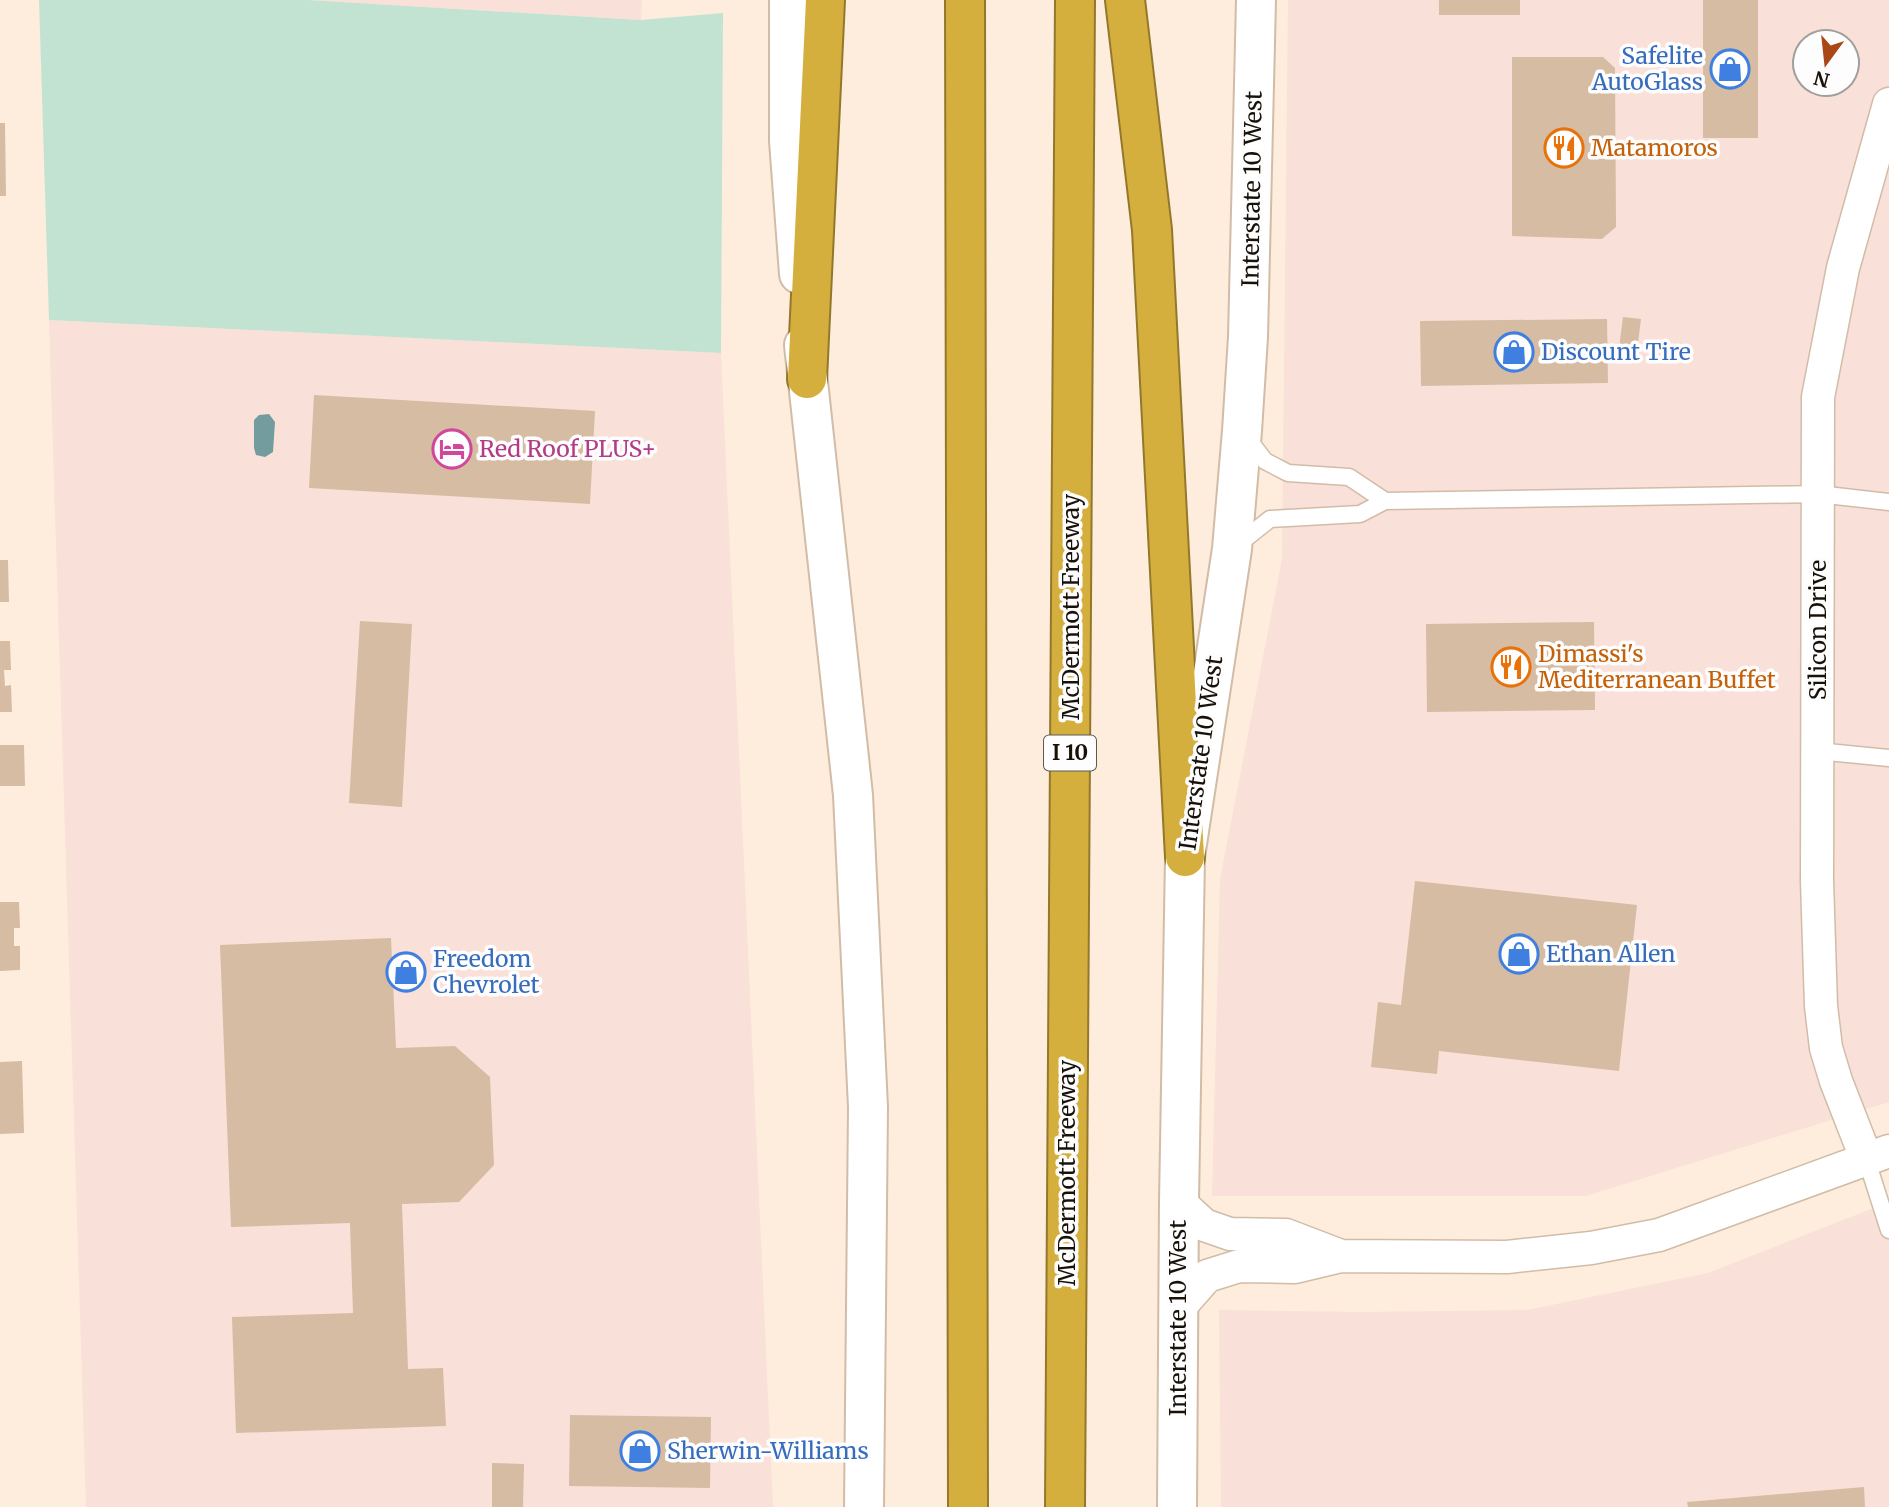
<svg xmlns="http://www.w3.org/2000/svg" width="1889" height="1507" font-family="Merriweather,serif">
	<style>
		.commercial { fill: #f9e0d8; fill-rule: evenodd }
		.green { fill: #c2e3d1 }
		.water { fill: #729c9d }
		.building { fill: #d6bca3 }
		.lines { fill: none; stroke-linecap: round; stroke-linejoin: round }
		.lane-casing { stroke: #d1bca8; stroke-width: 19 }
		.street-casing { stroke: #d1bca8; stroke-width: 35 }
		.secondary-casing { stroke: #d1bca8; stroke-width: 42 }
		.highway-casing { stroke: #93782c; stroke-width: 42 }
		.lane { stroke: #fff; stroke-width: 16 }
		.street { stroke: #fff; stroke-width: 32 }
		.secondary { stroke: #fff; stroke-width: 38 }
		.highway { stroke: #d5af3e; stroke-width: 38 }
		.labels { text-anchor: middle; stroke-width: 7; stroke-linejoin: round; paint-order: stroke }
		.shield { fill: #fdfdfd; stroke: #5d5853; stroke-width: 2 }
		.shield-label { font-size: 21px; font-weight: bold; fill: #18110a }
		.shop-label { font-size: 23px; fill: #366cbe; stroke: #fdfdfd; text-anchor: start }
		.food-label { font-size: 23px; fill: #c56008; stroke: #fdfdfd; text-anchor: start }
		.street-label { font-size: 23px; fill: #18110a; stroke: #fdfdfd }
		.hotel-label { font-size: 23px; fill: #b23c85; stroke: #fdfdfd; text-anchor: start }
	</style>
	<rect width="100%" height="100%" fill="#feeddc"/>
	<path class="commercial" d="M 308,0 L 642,0 L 641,20 Z
		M 1288,0 L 1889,0 L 1889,1102 L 1586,1196 L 1212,1196 L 1220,879 L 1282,559 ZM 1805,42 L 1847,42 L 1847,84 L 1805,84 Z
		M 49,320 L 721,353 L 773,1507 L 86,1507 Z
		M 1889,1202 L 1889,1507 L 1221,1507 L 1219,1310 L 1362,1312 L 1527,1310 L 1708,1273 Z"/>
	<path class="green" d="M 39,0 L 308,0 L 641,20 L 723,13 L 721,353 L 49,320 Z"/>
	<path class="water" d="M 269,414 L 275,422 L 273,452 L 265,457 L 256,455 L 254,448 L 254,420 L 259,415 Z"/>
	<path class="building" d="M 1439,0 L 1520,0 L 1520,15 L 1439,15 Z
		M 1703,0 L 1758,0 L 1758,138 L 1703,138 Z
		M 1512,57 L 1603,57 L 1615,68 L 1616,227 L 1602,239 L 1512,236 Z
		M 0,123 L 5,123 L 6,196 L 0,196 Z
		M 1623,317 L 1641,319 L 1636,359 L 1618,356 Z
		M 1607,319 L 1608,383 L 1421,386 L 1420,321 Z
		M 314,395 L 595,411 L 590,504 L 309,488 Z
		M 0,560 L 8,560 L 9,602 L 0,602 Z
		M 360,621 L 412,624 L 402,807 L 349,803 Z
		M 1594,622 L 1595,710 L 1427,712 L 1426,624 Z
		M 0,641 L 10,641 L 11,670 L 4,670 L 5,686 L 11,685 L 12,712 L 0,712 Z
		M 0,745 L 24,745 L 25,786 L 0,786 Z
		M 1415,881 L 1637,905 L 1619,1071 L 1439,1051 L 1437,1074 L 1371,1067 L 1378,1002 L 1401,1005 Z
		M 0,902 L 19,902 L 20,928 L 14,928 L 14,946 L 20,946 L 20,970 L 0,971 Z
		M 391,938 L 396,1048 L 455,1046 L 490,1077 L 494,1165 L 459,1202 L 402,1204 L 408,1369 L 443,1368 L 446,1426 L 236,1433 L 232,1317 L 353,1313 L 351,1255 L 350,1223 L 231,1227 L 220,945 Z
		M 22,1061 L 24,1133 L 0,1134 L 0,1062 Z
		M 570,1415 L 711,1417 L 710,1488 L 569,1486 Z
		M 492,1463 L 524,1464 L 523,1507 L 492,1507 Z
		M 1864,1487 L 1865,1507 L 1688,1507 L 1687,1502 Z"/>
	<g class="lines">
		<g class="lane-casing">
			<path id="lane" d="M 1248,439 L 1265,461 L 1288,473 L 1349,477 L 1385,501
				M 1236,546 L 1270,519 L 1360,514 L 1385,501 L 1818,494 L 1889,502
				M 1817,751 L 1889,758
				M 1866,1158 L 1889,1230"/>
		</g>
		<g class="street-casing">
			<path id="street" d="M 1866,1158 L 1836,1081 L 1826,1048 L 1821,1006 L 1817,881 L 1818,397 L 1843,268 L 1889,104
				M 1179,1202 L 1204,1225 L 1230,1234 L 1286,1235 L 1341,1256
				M 1178,1309 L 1207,1276 L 1239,1266 L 1295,1267 L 1341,1256 L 1507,1257 L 1591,1248 L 1659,1235 L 1889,1151"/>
		</g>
		<g class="secondary-casing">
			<path id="secondary" d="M 789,0 L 789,141 L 799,274
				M 804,345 L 853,795 L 868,1107 L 864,1507
				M 1177,1507 L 1179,1202 L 1185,857 L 1232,549 L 1242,431 L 1248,337 L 1256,0"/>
		</g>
		<g class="highway-casing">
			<path id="highway" d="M 965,0 L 968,1507
				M 1125,0 L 1152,230 L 1185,857
				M 807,379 L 825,0
				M 1065,1507 L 1075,0"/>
		</g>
		<use href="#lane" class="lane"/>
		<use href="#street" class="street"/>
		<use href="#secondary" class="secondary"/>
		<use href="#highway" class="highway"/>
	</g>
	<defs>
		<g id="shop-ring" transform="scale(2.0125)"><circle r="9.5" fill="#fdfdfd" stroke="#3f7fe0" stroke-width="1.5"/><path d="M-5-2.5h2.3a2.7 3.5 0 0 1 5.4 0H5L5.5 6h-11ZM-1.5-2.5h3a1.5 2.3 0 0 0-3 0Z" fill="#3f7fe0"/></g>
		<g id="restaurant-ring" transform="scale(2.0125)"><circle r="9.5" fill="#fdfdfd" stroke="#e8710a" stroke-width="1.5"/><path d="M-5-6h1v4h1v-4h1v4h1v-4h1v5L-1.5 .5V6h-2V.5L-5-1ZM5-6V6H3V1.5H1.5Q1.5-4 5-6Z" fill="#e8710a"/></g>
		<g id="hotel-ring" transform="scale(2.0125)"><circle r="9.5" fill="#fdfdfd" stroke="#d1479c" stroke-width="1.5"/><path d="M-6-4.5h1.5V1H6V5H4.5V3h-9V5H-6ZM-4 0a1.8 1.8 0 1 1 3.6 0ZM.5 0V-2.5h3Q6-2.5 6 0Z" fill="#d1479c"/></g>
	</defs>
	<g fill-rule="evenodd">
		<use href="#shop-ring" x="1730" y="69"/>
		<use href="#restaurant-ring" x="1564" y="148"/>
		<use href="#shop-ring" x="1514" y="352"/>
		<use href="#hotel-ring" x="452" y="449"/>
		<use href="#restaurant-ring" x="1511" y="667"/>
		<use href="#shop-ring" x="1519" y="954"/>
		<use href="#shop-ring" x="406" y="972"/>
		<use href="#shop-ring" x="640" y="1451"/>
	</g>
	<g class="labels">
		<rect class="shield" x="1044" y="735.5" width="52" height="35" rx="5"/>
		<g class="shield-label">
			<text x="1070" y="760">I 10</text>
		</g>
		<g class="shop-label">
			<text x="1703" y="64" text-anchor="end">Safelite<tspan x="1703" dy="26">AutoGlass</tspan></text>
			<text x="1541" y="360">Discount Tire</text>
			<text x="1546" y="962">Ethan Allen</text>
			<text x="433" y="967">Freedom<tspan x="433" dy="26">Chevrolet</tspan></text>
			<text x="667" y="1459">Sherwin-Williams</text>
		</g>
		<g class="food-label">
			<text x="1591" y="156">Matamoros</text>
			<text x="1538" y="662">Dimassi's<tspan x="1538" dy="26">Mediterranean Buffet</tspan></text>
		</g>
		<g class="street-label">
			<text transform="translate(1252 189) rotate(-89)" y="8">Interstate 10 West</text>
			<text transform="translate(1071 607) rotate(-90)" y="8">McDermott Freeway</text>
			<text transform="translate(1818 630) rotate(-90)" y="8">Silicon Drive</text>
			<text transform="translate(1201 753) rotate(-82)" y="8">Interstate 10 West</text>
			<text transform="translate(1067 1173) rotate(-90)" y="8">McDermott Freeway</text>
			<text transform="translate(1178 1318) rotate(-90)" y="8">Interstate 10 West</text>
		</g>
		<g class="hotel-label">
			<text x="479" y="457">Red Roof PLUS+</text>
		</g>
	</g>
	<g transform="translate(1826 63) rotate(195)"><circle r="33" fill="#fdfdfd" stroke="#a19f9c" stroke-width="2"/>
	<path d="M0-5L12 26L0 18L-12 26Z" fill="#ab4616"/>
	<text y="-10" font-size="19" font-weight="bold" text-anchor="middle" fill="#18110a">N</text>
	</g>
</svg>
